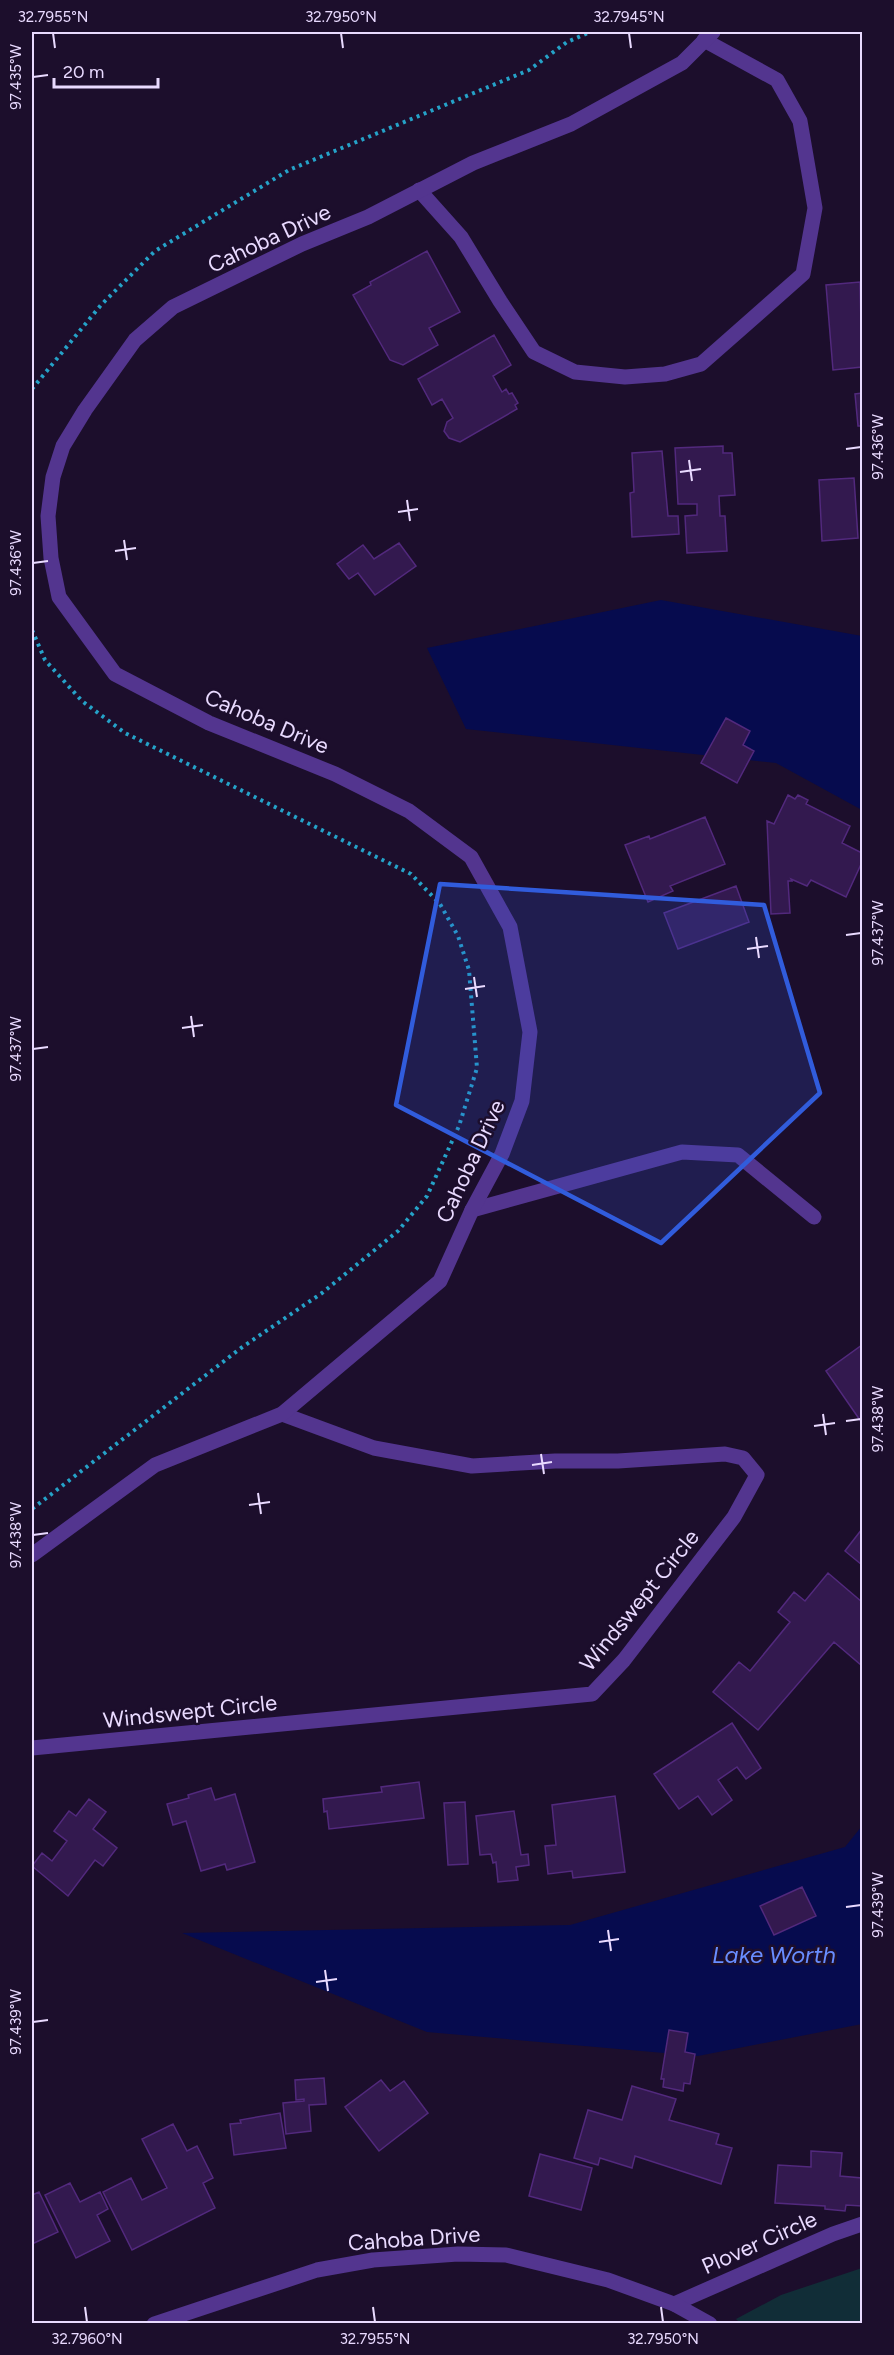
<svg xmlns="http://www.w3.org/2000/svg" width="894" height="2355" font-family="Figtree,sans-serif">
	<style>
		.green { fill: #112d37 }
		.water { fill: #060b4e }
		.building { fill: #33194f; stroke: #52297d; stroke-width: 1.5 }
		.lines { fill: none; stroke-linecap: round; stroke-linejoin: round }
		.path { stroke: #25a2c8; stroke-width: 4; stroke-dasharray: 3 4.5; stroke-linecap: butt }
		.minor { stroke: #53358f; stroke-width: 15 }
		.tertiary { stroke: #53358f; stroke-width: 15 }
		.marked { fill: #315cdc; fill-opacity: 0.2; stroke: #315cdc; stroke-width: 4.5; stroke-linejoin: round }
		.ticks { fill: none; stroke: #e9daff; stroke-width: 2 }
		.labels { text-anchor: middle; stroke-width: 5; stroke-linejoin: round; paint-order: stroke }
		.street-label { font-size: 22px; fill: #e9daff; stroke: #1c0e2c }
		.water-label { font-size: 24px; font-style: italic; fill: #688dff; stroke: #1c0e2c }
		.neatline { fill: none; stroke: #e9daff; stroke-width: 2 }
		.ticks-label { font-size: 15px; text-anchor: middle; fill: #e9daff }
	</style>
	<rect width="100%" height="100%" fill="#1c0e2c"/>
	<path class="green" d="M 862,2268 L 862,2323 L 741,2324 L 736,2319 L 781,2295 Z"/>
	<path class="water" d="M 661,600 L 862,636 L 862,810 L 776,763 L 466,729 L 427,648 Z
		M 862,1826 L 862,2024 L 698,2056 L 427,2032 L 182,1933 L 570,1925 L 845,1847 Z"/>
	<path class="building" d="M 427,251 L 460,312 L 429,328 L 438,345 L 403,365 L 390,360 L 353,295 L 371,285 L 370,282 Z
		M 860,282 L 862,367 L 833,370 L 826,285 Z
		M 494,335 L 511,365 L 493,376 L 502,392 L 506,389 L 509,394 L 512,393 L 518,403 L 515,405 L 517,409 L 460,442 L 449,438 L 444,431 L 447,422 L 453,418 L 442,399 L 432,405 L 418,379 Z
		M 862,393 L 862,426 L 858,426 L 855,394 Z
		M 723,446 L 723,453 L 732,453 L 735,495 L 719,496 L 720,516 L 725,516 L 727,551 L 687,553 L 685,516 L 697,515 L 697,504 L 678,504 L 675,448 Z
		M 662,451 L 668,516 L 678,516 L 679,534 L 632,537 L 630,493 L 634,492 L 632,453 Z
		M 854,478 L 858,538 L 822,541 L 819,480 Z
		M 399,543 L 416,566 L 375,595 L 358,573 L 349,579 L 337,564 L 363,545 L 374,559 Z
		M 726,718 L 750,731 L 743,745 L 754,751 L 737,783 L 701,763 Z
		M 788,795 L 795,799 L 798,795 L 808,800 L 806,804 L 850,826 L 842,843 L 862,853 L 862,862 L 846,897 L 811,880 L 807,886 L 791,879 L 792,881 L 788,881 L 790,913 L 771,914 L 767,821 L 774,824 Z
		M 705,817 L 725,864 L 670,886 L 673,891 L 648,902 L 625,845 L 649,836 L 650,839 Z
		M 736,886 L 749,922 L 678,949 L 664,913 Z
		M 862,1345 L 862,1423 L 826,1371 Z
		M 862,1529 L 862,1565 L 845,1551 Z
		M 828,1573 L 862,1602 L 862,1663 L 861,1665 L 834,1642 L 758,1730 L 713,1692 L 739,1662 L 750,1671 L 790,1622 L 778,1612 L 794,1592 L 805,1601 Z
		M 732,1723 L 761,1768 L 746,1779 L 737,1767 L 718,1780 L 732,1800 L 712,1815 L 698,1796 L 679,1809 L 654,1774 Z
		M 419,1782 L 424,1818 L 329,1829 L 327,1811 L 324,1812 L 323,1799 L 382,1792 L 381,1787 Z
		M 211,1788 L 215,1800 L 235,1794 L 255,1862 L 227,1870 L 225,1864 L 201,1871 L 186,1821 L 173,1825 L 167,1804 L 189,1798 L 188,1795 Z
		M 615,1796 L 625,1872 L 573,1878 L 572,1871 L 548,1874 L 545,1846 L 556,1845 L 552,1805 Z
		M 89,1799 L 106,1812 L 93,1829 L 117,1848 L 103,1866 L 95,1860 L 68,1896 L 32,1866 L 42,1853 L 52,1861 L 67,1841 L 54,1831 L 69,1811 L 76,1816 Z
		M 465,1802 L 468,1864 L 448,1865 L 444,1803 Z
		M 514,1811 L 521,1855 L 528,1854 L 529,1865 L 516,1867 L 518,1880 L 498,1882 L 496,1862 L 493,1863 L 491,1854 L 480,1855 L 476,1816 Z
		M 802,1887 L 816,1916 L 774,1935 L 760,1906 Z
		M 669,2030 L 688,2033 L 685,2052 L 695,2054 L 690,2084 L 684,2083 L 683,2091 L 663,2087 L 664,2079 L 661,2079 Z
		M 324,2078 L 326,2104 L 309,2105 L 311,2131 L 286,2134 L 283,2103 L 304,2101 L 304,2099 L 296,2100 L 295,2080 Z
		M 381,2080 L 390,2091 L 404,2081 L 428,2113 L 379,2151 L 345,2107 Z
		M 632,2086 L 676,2099 L 669,2120 L 719,2134 L 716,2144 L 732,2148 L 721,2184 L 635,2156 L 632,2168 L 600,2158 L 598,2165 L 574,2158 L 588,2110 L 622,2120 Z
		M 280,2113 L 286,2148 L 234,2155 L 230,2124 L 241,2123 L 240,2120 Z
		M 173,2124 L 187,2151 L 197,2146 L 213,2178 L 203,2183 L 215,2208 L 132,2250 L 103,2192 L 131,2178 L 142,2200 L 167,2188 L 142,2139 Z
		M 811,2151 L 842,2153 L 840,2176 L 862,2178 L 862,2206 L 846,2205 L 845,2211 L 825,2209 L 825,2206 L 775,2203 L 778,2165 L 811,2167 Z
		M 540,2154 L 592,2168 L 581,2210 L 529,2196 Z
		M 70,2183 L 80,2202 L 100,2192 L 108,2209 L 97,2215 L 110,2241 L 76,2258 L 45,2195 Z
		M 39,2192 L 58,2232 L 32,2244 L 32,2195 Z"/>
	<g class="lines">
		<path class="path" d="M 32,389 L 101,305 L 155,251 L 289,170 L 529,70 L 567,42 L 590,32
			M 32,630 L 45,660 L 82,701 L 125,733 L 411,874 L 440,904 L 458,936 L 469,970 L 477,1068 L 459,1126 L 427,1196 L 398,1231 L 322,1293 L 241,1348 L 32,1509"/>
		<path class="minor" d="M 419,190 L 461,237 L 500,301 L 534,352 L 575,372 L 625,377 L 665,374 L 701,364 L 803,274 L 815,208 L 800,121 L 777,80 L 704,40
			M 472,1210 L 682,1152 L 738,1155 L 814,1217
			M 32,1748 L 592,1694 L 624,1660 L 734,1517 L 757,1475 L 743,1458 L 725,1454 L 618,1461 L 555,1461 L 472,1466 L 374,1448 L 282,1414
			M 674,2304 L 833,2234 L 862,2224"/>
		<path class="tertiary" d="M 32,1555 L 155,1465 L 282,1414 L 440,1281 L 472,1210 L 502,1154 L 522,1101 L 530,1032 L 510,927 L 471,857 L 409,811 L 335,774 L 209,723 L 115,674 L 59,597 L 51,558 L 48,516 L 53,477 L 63,446 L 85,410 L 135,340 L 173,307 L 302,244 L 368,217 L 473,163 L 571,124 L 682,63 L 713,32
			M 154,2324 L 317,2270 L 373,2260 L 458,2254 L 506,2255 L 608,2280 L 674,2304 L 710,2324"/>
	</g>
	<path class="marked" d="M 440,884 L 764,905 L 820,1093 L 661,1243 L 396,1105 Z"/>
	<path class="ticks" d="M 53,33 L 55,48M 341,33 L 343,48M 629,33 L 631,48M 33,77 L 48,75M 846,449 L 861,447M 689,460 L 692,481M 680,472 L 701,469M 407,500 L 410,521M 398,512 L 418,509M 124,540 L 127,560M 115,551 L 136,548M 33,563 L 48,561M 846,935 L 861,933M 756,937 L 759,958M 747,949 L 768,946M 474,977 L 477,997M 465,989 L 485,986M 191,1016 L 194,1037M 182,1028 L 203,1025M 33,1049 L 48,1047M 823,1414 L 826,1435M 846,1421 L 861,1419M 814,1426 L 835,1423M 541,1454 L 544,1474M 532,1465 L 552,1462M 258,1493 L 261,1514M 249,1505 L 270,1502M 33,1535 L 48,1533M 846,1907 L 861,1905M 608,1930 L 611,1951M 599,1942 L 619,1939M 325,1970 L 328,1991M 316,1982 L 337,1979M 33,2022 L 48,2020M 85,2307 L 87,2322M 373,2307 L 375,2322M 661,2307 L 663,2322"/>
	<g class="labels">
		<g class="street-label">
			<text transform="translate(269 238) rotate(-25)" y="8">Cahoba Drive</text>
			<text transform="translate(267 721) rotate(23)" y="8">Cahoba Drive</text>
			<text transform="translate(470 1161) rotate(-65)" y="8">Cahoba Drive</text>
			<text transform="translate(639 1600) rotate(-51)" y="8">Windswept Circle</text>
			<text transform="translate(190 1711) rotate(-6)" y="8">Windswept Circle</text>
			<text transform="translate(414 2238) rotate(-4)" y="8">Cahoba Drive</text>
			<text transform="translate(759 2242) rotate(-24)" y="8">Plover Circle</text>
		</g>
		<g class="water-label">
			<text x="774" y="1963">Lake Worth</text>
		</g>
	</g>
	<rect width="894" height="2355" fill="none" stroke="#1c0e2c" stroke-width="66"/>
	<path d="M54 78v9h104v-9" fill="none" stroke="#e9daff" stroke-width="3"/>
	<text x="63" y="78" font-size="18" fill="#e9daff" stroke="#1c0e2c" stroke-width="4.5" paint-order="stroke">20 m</text>
	<rect x="33" y="33" width="828" height="2289" class="neatline"/>
	<g class="ticks-label">
		<text x="53" y="22">32.7955°N</text>
		<text x="341" y="22">32.7950°N</text>
		<text x="629" y="22">32.7945°N</text>
		<text transform="translate(16 77) rotate(-90)" y="5">97.435°W</text>
		<text transform="translate(878 447) rotate(-90)" y="5">97.436°W</text>
		<text transform="translate(16 563) rotate(-90)" y="5">97.436°W</text>
		<text transform="translate(878 933) rotate(-90)" y="5">97.437°W</text>
		<text transform="translate(16 1049) rotate(-90)" y="5">97.437°W</text>
		<text transform="translate(878 1419) rotate(-90)" y="5">97.438°W</text>
		<text transform="translate(16 1535) rotate(-90)" y="5">97.438°W</text>
		<text transform="translate(878 1905) rotate(-90)" y="5">97.439°W</text>
		<text transform="translate(16 2022) rotate(-90)" y="5">97.439°W</text>
		<text x="87" y="2344">32.7960°N</text>
		<text x="375" y="2344">32.7955°N</text>
		<text x="663" y="2344">32.7950°N</text>
	</g>
</svg>
